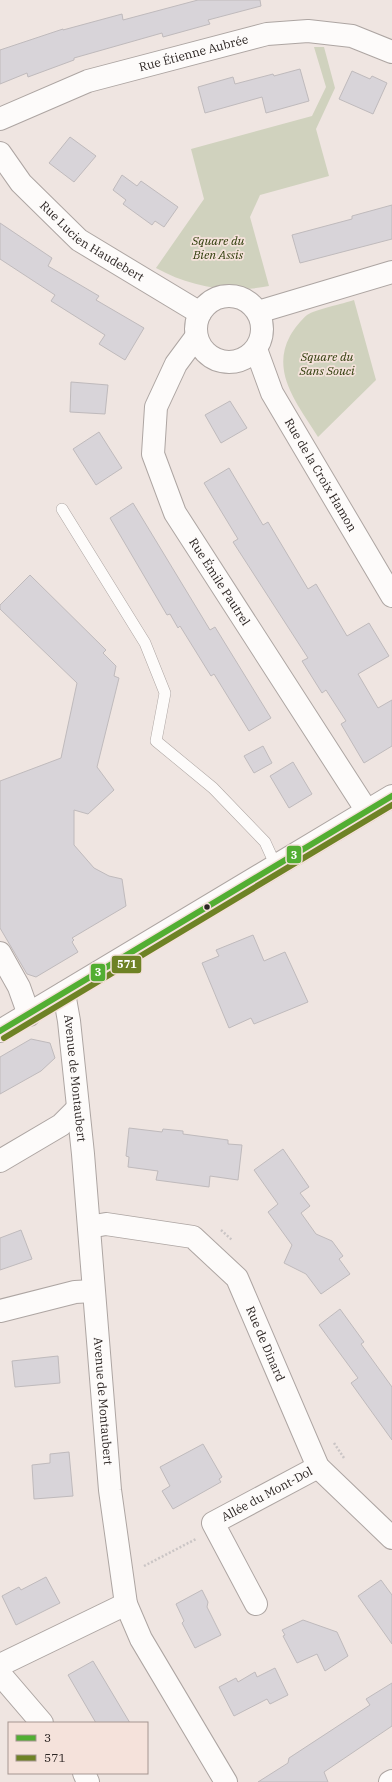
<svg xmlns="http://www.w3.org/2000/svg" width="392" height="1782" font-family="'IBM Plex Serif',serif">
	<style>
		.green { fill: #d0d2be }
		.building { fill: #d8d4d9; stroke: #bfbabc }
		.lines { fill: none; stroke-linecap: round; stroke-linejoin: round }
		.lane-casing { stroke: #ada5a2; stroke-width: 12 }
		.street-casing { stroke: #ada5a2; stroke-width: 24 }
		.secondary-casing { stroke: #ada5a2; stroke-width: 24 }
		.path { stroke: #cac5c5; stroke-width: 2.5; stroke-dasharray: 2 2; stroke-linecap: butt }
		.lane { stroke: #fdfbfa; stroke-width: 11 }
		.street { stroke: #fdfbfa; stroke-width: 22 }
		.secondary { stroke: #fdfbfa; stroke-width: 22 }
		.bus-1-casing { stroke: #f5e2db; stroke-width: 9 }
		.bus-2-casing { stroke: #f5e2db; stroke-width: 9 }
		.bus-1 { stroke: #52ae32; stroke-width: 6 }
		.bus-2 { stroke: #6e8225; stroke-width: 6 }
		.bus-dot { fill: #2c2523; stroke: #f5e2db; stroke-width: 1.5 }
		.labels { text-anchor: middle; stroke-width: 3.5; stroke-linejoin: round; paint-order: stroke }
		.street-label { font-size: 12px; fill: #2c2523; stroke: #f5e2db }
		.park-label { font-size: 12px; font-style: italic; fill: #2d3b08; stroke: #f5e2db }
		.line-badge { stroke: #f5e2db; stroke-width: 1.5 }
		.badge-label { font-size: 11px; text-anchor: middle; font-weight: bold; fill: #fff }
	</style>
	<rect width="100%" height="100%" fill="#efe5e1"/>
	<path class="green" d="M 314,47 L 324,47 L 335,88 L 316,129 L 329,176 L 260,195 L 250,217 L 269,286 C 231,294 190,287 156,268 L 204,199 L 191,149 L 312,116 L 326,87 Z
		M 354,300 L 376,380 L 318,437 C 299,406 270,373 290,336 C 294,329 301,320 307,315 C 316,309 343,304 354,300 Z"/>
	<path class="building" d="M 198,0 L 260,0 L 261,6 L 208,20 L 210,24 L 163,37 L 162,33 L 74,58 L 74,60 L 28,77 L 27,73 L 0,84 L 0,50 L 63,29 L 63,30 L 122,14 L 123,20 Z
		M 300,69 L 309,101 L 266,113 L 262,97 L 205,113 L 198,87 L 233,77 L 235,84 L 273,74 L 274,76 Z
		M 352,71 L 370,79 L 372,76 L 387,83 L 373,114 L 339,99 Z
		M 70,137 L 96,156 L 74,182 L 49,163 Z
		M 122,175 L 137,186 L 141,181 L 178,207 L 164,227 L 155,221 L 152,225 L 123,204 L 126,200 L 113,190 Z
		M 392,205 L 392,239 L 300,263 L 292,235 L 352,219 L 352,216 Z
		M 0,223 L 52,258 L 48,266 L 99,296 L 96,300 L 144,328 L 125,360 L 99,344 L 105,335 L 51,301 L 55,295 L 0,259 Z
		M 71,382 L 108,385 L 105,414 L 70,412 Z
		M 230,401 L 247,428 L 221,443 L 205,415 Z
		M 99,432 L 122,468 L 96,485 L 73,449 Z
		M 229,468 L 263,525 L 268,522 L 308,589 L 316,584 L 347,636 L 369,623 L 389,656 L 358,674 L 378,708 L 392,700 L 392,746 L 364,763 L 341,724 L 346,721 L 326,690 L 322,693 L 302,661 L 308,658 L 233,542 L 238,539 L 204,483 Z
		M 133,503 L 210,630 L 215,627 L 271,718 L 249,731 L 214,674 L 211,676 L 180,626 L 178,628 L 170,614 L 167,615 L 110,518 Z
		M 30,575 L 106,650 L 103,653 L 116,666 L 114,676 L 119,678 L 97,767 L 114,790 L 88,814 L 74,810 L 74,845 L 94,868 L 109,876 L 122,879 L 126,906 L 72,938 L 74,940 L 72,942 L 78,952 L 36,977 L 27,974 L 0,928 L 0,781 L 61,758 L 77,683 L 0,609 L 0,605 Z
		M 263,746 L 272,763 L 254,773 L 244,756 Z
		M 293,762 L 312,794 L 289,808 L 270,776 Z
		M 253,935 L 264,961 L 285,952 L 308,1002 L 254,1024 L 251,1018 L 229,1028 L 202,963 L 219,956 L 216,950 Z
		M 31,1039 L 50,1043 L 55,1058 L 41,1071 L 0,1094 L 0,1057 Z
		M 129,1128 L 162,1132 L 163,1129 L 183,1131 L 183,1134 L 228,1140 L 228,1144 L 242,1145 L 238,1180 L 210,1176 L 209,1187 L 156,1180 L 158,1171 L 128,1167 L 129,1157 L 126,1156 Z
		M 283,1149 L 309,1187 L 300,1193 L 310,1206 L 301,1213 L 316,1234 L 332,1241 L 343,1256 L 339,1259 L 350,1274 L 321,1294 L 306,1274 L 284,1263 L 292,1245 L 268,1212 L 278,1204 L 254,1170 Z
		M 21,1230 L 32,1259 L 0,1270 L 0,1238 Z
		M 340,1309 L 364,1342 L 361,1344 L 392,1387 L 392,1440 L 351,1383 L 358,1378 L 319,1325 Z
		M 58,1356 L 60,1383 L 15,1387 L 12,1361 Z
		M 203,1444 L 222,1477 L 219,1479 L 221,1482 L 173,1509 L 162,1491 L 170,1486 L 160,1467 Z
		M 69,1452 L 73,1496 L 34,1499 L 32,1465 L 50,1463 L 50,1454 Z
		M 46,1577 L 60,1603 L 16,1625 L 2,1596 L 19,1587 L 21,1590 Z
		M 381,1580 L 392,1595 L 392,1644 L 358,1596 Z
		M 202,1590 L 208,1602 L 207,1607 L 221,1635 L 195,1648 L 182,1623 L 184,1621 L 176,1604 Z
		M 303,1620 L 337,1632 L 348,1656 L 325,1671 L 317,1654 L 297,1663 L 283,1636 L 285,1635 L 282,1630 Z
		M 93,1661 L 130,1723 L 96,1723 L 68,1675 Z
		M 275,1668 L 288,1695 L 270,1704 L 267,1699 L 234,1716 L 219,1687 L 236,1678 L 238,1682 L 255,1672 L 257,1677 Z
		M 392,1683 L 392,1726 L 324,1772 L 328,1782 L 258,1782 L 288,1763 L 289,1758 L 370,1705 L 366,1699 Z"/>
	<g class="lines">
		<g class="lane-casing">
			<path id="lane" d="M 62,509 L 145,643 L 165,693 L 156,741 L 213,788 L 265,842 L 275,864"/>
		</g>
		<g class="street-casing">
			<g id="street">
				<path id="s1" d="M 0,119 L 88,81 L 267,34 L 308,31 L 352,36 L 392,52"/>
				<path id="s2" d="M 0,153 L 21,183 L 79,240 L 200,313"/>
				<circle cx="229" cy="329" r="33"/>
				<path d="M 258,312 L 392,272"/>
				<path id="s3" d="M 196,337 L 176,364 L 156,407 L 153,454 L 175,513 L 367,811"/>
				<path id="s4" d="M 256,349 L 272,393 L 392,596"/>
				<path d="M 0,953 L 19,987 L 29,1015"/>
				<path id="s5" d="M 64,993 L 69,1021 L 83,1154 L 110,1490 L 126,1604 L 141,1639 L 226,1782"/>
				<path d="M 0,1161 L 61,1125 L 78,1108"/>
				<path id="s6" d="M 89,1227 L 106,1224 L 193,1237 L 237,1278 L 318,1467 L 392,1538"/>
				<path d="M 0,1311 L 75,1292 L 93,1291"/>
				<path id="s7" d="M 256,1604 L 213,1523 L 318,1467"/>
				<path d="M 0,1665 L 126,1604"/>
				<path d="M 0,1674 L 42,1723"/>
				<path d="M 84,1773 L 88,1782"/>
				<path d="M 390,1782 L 392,1781"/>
			</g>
		</g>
		<g class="secondary-casing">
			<path id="secondary" d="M 0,1031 L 392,796"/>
		</g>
		<path class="path" d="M 221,1230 L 232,1240
			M 334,1443 L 344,1458
			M 144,1566 L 196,1539"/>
		<use href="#lane" class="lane"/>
		<use href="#street" class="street"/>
		<use href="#secondary" class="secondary"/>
		<g class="bus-1-casing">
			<path id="bus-1" d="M 0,1031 L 392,796"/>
		</g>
		<g class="bus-2-casing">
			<path id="bus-2" d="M 4,1038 L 392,805"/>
		</g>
		<use href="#bus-1" class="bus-1"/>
		<use href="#bus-2" class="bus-2"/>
	</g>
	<circle class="bus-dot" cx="207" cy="907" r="3.5"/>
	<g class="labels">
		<g class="street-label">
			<text dy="4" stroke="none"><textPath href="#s1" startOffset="205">Rue Étienne Aubrée</textPath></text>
			<text dy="4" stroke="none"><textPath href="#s2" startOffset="129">Rue Lucien Haudebert</textPath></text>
			<text dy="4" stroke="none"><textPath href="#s4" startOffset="142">Rue de la Croix Hamon</textPath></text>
			<text dy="4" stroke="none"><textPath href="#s3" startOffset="273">Rue Émile Pautrel</textPath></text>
			<text dy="4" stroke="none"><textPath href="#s5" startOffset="86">Avenue de Montaubert</textPath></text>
			<text dy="4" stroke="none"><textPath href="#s6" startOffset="237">Rue de Dinard</textPath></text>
			<text dy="4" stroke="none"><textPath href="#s5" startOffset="410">Avenue de Montaubert</textPath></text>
			<text dy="4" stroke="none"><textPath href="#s7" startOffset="153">Allée du Mont-Dol</textPath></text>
		</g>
		<g class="park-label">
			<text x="218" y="245">Square du<tspan x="218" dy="14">Bien Assis</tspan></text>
			<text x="327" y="361">Square du<tspan x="327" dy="14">Sans Souci</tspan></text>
		</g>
	</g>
	<g class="line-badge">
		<rect x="286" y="845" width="16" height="19" rx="4" fill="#52ae32"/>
		<rect x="111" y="955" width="31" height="19" rx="4" fill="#6e8225"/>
		<rect x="90" y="963" width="16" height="19" rx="4" fill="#52ae32"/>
	</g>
	<g class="badge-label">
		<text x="294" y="859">3</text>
		<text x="127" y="968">571</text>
		<text x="98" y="976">3</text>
	</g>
	<rect x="8" y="1722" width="140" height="52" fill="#f5e2db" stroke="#a59691"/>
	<rect x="16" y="1735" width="20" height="6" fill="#52ae32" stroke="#a59691"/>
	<text x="44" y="1742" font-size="12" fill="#2c2523">3</text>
	<rect x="16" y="1755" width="20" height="6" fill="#6e8225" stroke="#a59691"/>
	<text x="44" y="1762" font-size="12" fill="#2c2523">571</text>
</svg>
